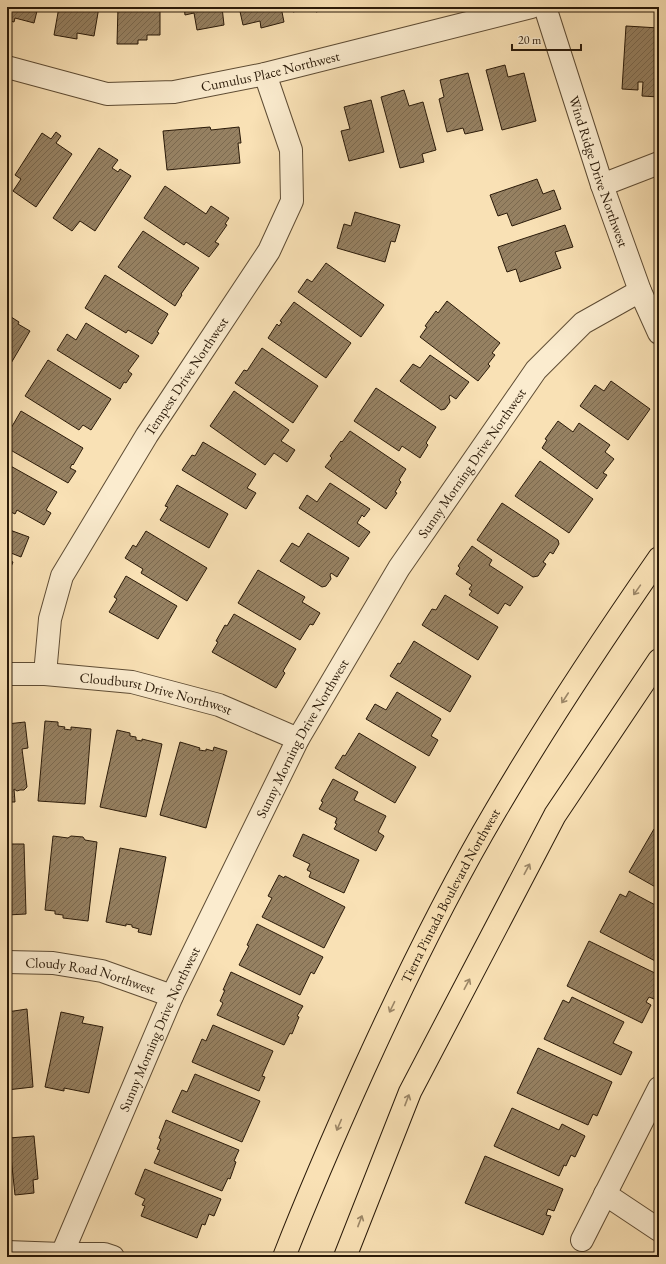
<svg xmlns="http://www.w3.org/2000/svg" width="666" height="1264" font-family="'EB Garamond',serif">
	<style>
		.building { fill: url(#building-hatch); stroke: #2a1a09 }
		.lines { fill: none; stroke-linecap: round; stroke-linejoin: round }
		.minor-casing { stroke: #5e4c34; stroke-width: 24 }
		.major-casing { stroke: #2a1a09; stroke-width: 24 }
		.minor { stroke: #fbeccf; stroke-width: 22 }
		.major { stroke: #f9e1b5; stroke-width: 22 }
		.oneway { stroke: #9c8768 }
		.labels { text-anchor: middle; stroke-width: 3.5; stroke-linejoin: round; paint-order: stroke }
		.street-label { font-size: 14px; fill: #2a1a09; stroke: #fbeccf }
	</style>
	<defs>
		<pattern id="building-hatch" width="6" height="6" patternUnits="userSpaceOnUse"><rect width="6" height="6" fill="#968162"/><path d="M-1 1l2-2M0 6l6-6M5 7l2-2" fill="none" stroke="#7b694f"/></pattern>
	</defs>
	<rect width="100%" height="100%" fill="#f9e1b5"/>
	<filter id="stains"><feTurbulence type="fractalNoise" baseFrequency=".005" numOctaves="4"/><feColorMatrix values="0 0 0 0 .2 0 0 0 0 .09 0 0 0 0 .02 0 0 0 .5 -.17"/></filter>
	<radialGradient id="worn" r=".72"><stop offset=".6" stop-color="#630" stop-opacity="0"/><stop offset="1" stop-color="#630" stop-opacity=".3"/></radialGradient>
	<path class="building" d="M 7,7 L 38,7 L 34,23 L 15,18 L 14,22 L 7,20 Z
		M 59,7 L 99,7 L 94,36 L 77,33 L 77,39 L 54,35 Z
		M 118,7 L 160,7 L 160,35 L 147,35 L 147,40 L 138,40 L 138,44 L 117,44 Z
		M 184,7 L 222,7 L 224,25 L 197,30 L 194,13 L 185,15 Z
		M 239,7 L 281,7 L 284,22 L 261,28 L 260,21 L 243,25 Z
		M 292,7 L 307,7 L 308,8 L 293,12 Z
		M 315,7 L 333,7 L 316,12 Z
		M 626,26 L 659,28 L 659,97 L 642,96 L 643,82 L 638,82 L 638,90 L 622,89 Z
		M 505,65 L 508,77 L 524,73 L 536,121 L 502,130 L 486,70 Z
		M 468,73 L 483,130 L 465,134 L 463,128 L 447,132 L 439,99 L 444,97 L 440,80 Z
		M 404,90 L 409,106 L 423,102 L 436,150 L 422,154 L 424,162 L 400,168 L 381,97 Z
		M 371,100 L 384,152 L 349,161 L 341,131 L 350,129 L 344,107 Z
		M 210,127 L 211,130 L 239,127 L 241,143 L 238,143 L 240,163 L 167,170 L 163,131 Z
		M 56,132 L 61,136 L 56,143 L 72,154 L 36,207 L 13,191 L 21,179 L 15,175 L 42,133 L 51,139 Z
		M 99,148 L 118,160 L 112,168 L 118,172 L 120,169 L 131,176 L 95,231 L 80,221 L 72,231 L 53,218 Z
		M 537,179 L 543,194 L 554,190 L 561,209 L 512,226 L 507,213 L 498,216 L 490,195 Z
		M 165,186 L 206,214 L 211,206 L 229,218 L 225,224 L 227,225 L 215,242 L 219,244 L 209,257 L 186,242 L 184,245 L 144,218 Z
		M 355,212 L 400,225 L 395,242 L 391,241 L 385,262 L 337,248 L 344,224 L 351,226 Z
		M 565,225 L 573,247 L 555,252 L 561,268 L 520,282 L 516,269 L 507,272 L 498,247 Z
		M 143,231 L 199,268 L 181,294 L 182,295 L 175,306 L 118,267 Z
		M 326,263 L 384,305 L 361,337 L 298,292 L 307,279 L 312,282 Z
		M 105,275 L 168,314 L 157,332 L 159,333 L 152,344 L 128,330 L 126,333 L 85,308 Z
		M 447,301 L 500,343 L 492,353 L 495,355 L 488,364 L 490,366 L 478,381 L 420,337 L 427,327 L 425,326 L 436,311 L 438,313 Z
		M 294,302 L 351,343 L 326,378 L 268,338 L 277,324 L 279,326 L 282,322 L 280,321 Z
		M 7,309 L 11,311 L 8,315 L 19,322 L 18,324 L 30,331 L 7,370 Z
		M 86,323 L 139,356 L 128,371 L 132,374 L 126,383 L 124,382 L 120,389 L 57,350 L 67,334 L 76,340 Z
		M 262,348 L 318,386 L 293,423 L 235,383 L 244,370 L 247,371 Z
		M 430,355 L 469,382 L 456,399 L 450,395 L 449,397 L 450,402 L 445,409 L 441,410 L 400,381 L 413,364 L 420,368 Z
		M 48,360 L 111,399 L 91,430 L 83,425 L 79,430 L 25,396 Z
		M 611,381 L 650,409 L 628,440 L 580,406 L 595,385 L 604,391 Z
		M 376,388 L 436,427 L 426,443 L 428,445 L 420,458 L 402,446 L 399,451 L 354,421 Z
		M 234,391 L 289,430 L 281,441 L 295,450 L 287,462 L 274,453 L 265,465 L 210,426 Z
		M 21,411 L 83,448 L 73,465 L 72,464 L 70,468 L 76,471 L 68,483 L 7,448 L 7,435 Z
		M 558,421 L 573,432 L 579,423 L 610,445 L 605,452 L 614,459 L 603,473 L 607,475 L 597,489 L 542,448 L 547,440 L 545,439 Z
		M 350,431 L 406,469 L 399,480 L 401,482 L 395,492 L 397,493 L 386,509 L 325,467 L 332,458 L 330,456 L 341,441 L 342,442 Z
		M 203,442 L 256,474 L 247,488 L 256,493 L 246,509 L 182,470 L 192,455 L 195,456 Z
		M 540,461 L 593,499 L 569,533 L 515,496 Z
		M 7,464 L 57,492 L 46,510 L 51,513 L 44,525 L 17,510 L 15,514 L 7,510 Z
		M 330,483 L 370,509 L 364,517 L 362,515 L 357,523 L 370,532 L 359,547 L 299,508 L 307,495 L 317,502 Z
		M 177,485 L 228,514 L 209,548 L 160,520 L 168,507 L 165,506 Z
		M 502,503 L 558,540 L 559,544 L 553,554 L 550,552 L 543,562 L 546,564 L 538,576 L 533,577 L 477,540 Z
		M 7,529 L 29,537 L 21,557 L 11,553 L 8,560 L 13,562 L 8,574 L 7,573 Z
		M 146,531 L 207,568 L 187,601 L 141,573 L 143,569 L 125,558 L 133,545 L 136,547 Z
		M 308,533 L 349,558 L 337,577 L 331,573 L 330,575 L 331,579 L 326,586 L 322,587 L 280,561 L 292,543 L 299,547 Z
		M 472,546 L 492,560 L 489,565 L 523,587 L 510,606 L 505,603 L 498,614 L 469,595 L 472,591 L 469,589 L 472,585 L 456,574 L 460,568 L 458,566 Z
		M 258,570 L 305,597 L 302,602 L 320,613 L 313,625 L 310,624 L 300,640 L 238,603 Z
		M 126,576 L 177,606 L 158,639 L 109,612 L 117,599 L 114,597 Z
		M 7,585 L 11,586 L 9,596 L 10,597 L 7,608 Z
		M 445,595 L 498,627 L 478,660 L 422,625 L 432,609 L 436,610 Z
		M 234,614 L 296,649 L 283,671 L 285,673 L 276,688 L 212,652 L 218,642 L 216,641 L 225,625 L 227,626 Z
		M 414,641 L 471,676 L 450,712 L 390,676 L 398,663 L 400,664 Z
		M 397,692 L 441,719 L 431,736 L 438,740 L 429,756 L 366,719 L 375,704 L 386,710 Z
		M 45,721 L 58,722 L 58,726 L 65,727 L 64,729 L 71,730 L 71,727 L 91,729 L 85,804 L 38,801 Z
		M 25,722 L 28,748 L 22,749 L 27,787 L 24,790 L 20,790 L 17,791 L 14,789 L 15,802 L 7,802 L 7,724 Z
		M 117,730 L 130,733 L 130,736 L 136,737 L 136,740 L 142,741 L 142,739 L 162,744 L 146,817 L 100,807 Z
		M 359,733 L 416,767 L 395,803 L 335,768 L 343,755 L 345,756 Z
		M 180,742 L 200,748 L 199,750 L 206,751 L 206,749 L 213,751 L 214,747 L 227,751 L 206,828 L 160,815 Z
		M 333,779 L 358,792 L 354,800 L 386,816 L 378,832 L 384,836 L 376,851 L 334,829 L 337,824 L 335,823 L 337,818 L 319,809 L 323,802 L 321,801 Z
		M 654,829 L 659,832 L 659,889 L 629,872 Z
		M 303,834 L 359,860 L 344,893 L 309,877 L 311,872 L 307,870 L 310,864 L 293,856 Z
		M 53,836 L 68,838 L 71,836 L 83,837 L 85,840 L 97,842 L 88,921 L 63,918 L 63,915 L 55,914 L 55,911 L 45,910 Z
		M 7,844 L 24,844 L 26,914 L 7,915 Z
		M 120,848 L 166,857 L 151,935 L 138,932 L 139,929 L 132,927 L 132,925 L 126,924 L 126,926 L 106,922 Z
		M 279,875 L 284,878 L 285,876 L 345,907 L 324,948 L 262,917 L 272,898 L 268,896 Z
		M 629,891 L 659,907 L 659,963 L 600,932 L 620,894 L 626,897 Z
		M 257,924 L 323,957 L 314,974 L 311,972 L 300,995 L 239,965 L 249,946 L 247,945 Z
		M 589,941 L 659,975 L 659,990 L 654,999 L 649,997 L 646,1002 L 651,1005 L 642,1023 L 567,986 Z
		M 231,972 L 303,1006 L 297,1016 L 299,1017 L 292,1034 L 290,1033 L 284,1045 L 217,1015 L 223,1003 L 220,1001 L 225,990 L 223,990 Z
		M 572,997 L 624,1022 L 613,1043 L 632,1052 L 621,1075 L 544,1039 L 563,1000 L 569,1003 Z
		M 27,1009 L 33,1087 L 7,1090 L 7,1012 Z
		M 61,1012 L 84,1017 L 82,1023 L 103,1027 L 89,1093 L 64,1088 L 64,1091 L 45,1087 Z
		M 213,1025 L 273,1051 L 262,1076 L 265,1077 L 259,1091 L 192,1062 L 202,1039 L 206,1041 Z
		M 538,1048 L 612,1082 L 597,1116 L 593,1114 L 588,1125 L 517,1093 Z
		M 195,1074 L 260,1101 L 242,1142 L 172,1112 L 182,1090 L 187,1092 Z
		M 512,1108 L 559,1130 L 562,1124 L 585,1136 L 575,1157 L 571,1155 L 566,1166 L 564,1165 L 559,1176 L 494,1146 Z
		M 166,1120 L 239,1150 L 234,1161 L 236,1162 L 230,1179 L 228,1178 L 222,1191 L 154,1163 L 160,1150 L 157,1149 L 161,1139 L 159,1138 Z
		M 34,1136 L 38,1179 L 33,1180 L 34,1193 L 15,1195 L 9,1138 Z
		M 485,1156 L 563,1189 L 554,1211 L 548,1209 L 546,1215 L 551,1216 L 543,1235 L 465,1203 Z
		M 145,1169 L 221,1199 L 214,1216 L 209,1214 L 205,1225 L 202,1224 L 197,1238 L 141,1216 L 145,1206 L 142,1205 L 145,1199 L 135,1194 Z"/>
	<g class="lines">
		<g class="minor-casing">
			<g id="minor">
				<path id="s1" d="M 545,7 L 602,185 L 640,291 L 659,333"/>
				<path id="s2" d="M 7,67 L 107,94 L 174,92 L 265,74 L 531,7"/>
				<path d="M 602,185 L 659,163"/>
				<path id="s3" d="M 7,674 L 45,674 L 132,682 L 219,705 L 298,739"/>
				<path id="s4" d="M 45,674 L 50,619 L 62,576 L 147,435 L 269,251 L 292,201 L 291,150 L 265,74"/>
				<path id="s5" d="M 7,962 L 53,963 L 102,971 L 172,996"/>
				<path d="M 605,1194 L 659,1230"/>
				<path d="M 582,1240 L 659,1088"/>
				<path d="M 7,1252 L 62,1254 L 104,1254 L 113,1257"/>
				<path id="s6" d="M 62,1254 L 172,996 L 298,739 L 399,568 L 536,370 L 583,323 L 640,291"/>
			</g>
		</g>
		<g class="major-casing">
			<g id="major">
				<path id="s7" d="M 284,1257 C 309,1193 336,1131 364,1069 C 404,981 447,893 496,810 C 547,723 602,640 659,558"/>
				<path d="M 345,1257 L 410,1092 L 555,815 L 659,660"/>
			</g>
		</g>
		<use href="#minor" class="minor"/>
		<use href="#major" class="major"/>
	</g>
	<defs><path id="oneway-shaft" d="M-6 0H5M1.5-3L5.5 0L1.5 3" fill="none" stroke-width="1.6" stroke-linecap="round" stroke-linejoin="round"/></defs>
	<g class="oneway">
		<use href="#oneway-shaft" transform="translate(637 590) rotate(125)"/>
		<use href="#oneway-shaft" transform="translate(565 698) rotate(123)"/>
		<use href="#oneway-shaft" transform="translate(527 869) rotate(-62)"/>
		<use href="#oneway-shaft" transform="translate(467 984) rotate(-62)"/>
		<use href="#oneway-shaft" transform="translate(392 1007) rotate(116)"/>
		<use href="#oneway-shaft" transform="translate(407 1100) rotate(-69)"/>
		<use href="#oneway-shaft" transform="translate(339 1125) rotate(113)"/>
		<use href="#oneway-shaft" transform="translate(360 1221) rotate(-69)"/>
	</g>
	<g class="labels">
		<g class="street-label">
			<text dy="5" stroke="none"><textPath href="#s2" startOffset="269">Cumulus Place Northwest</textPath></text>
			<text dy="5" stroke="none"><textPath href="#s1" startOffset="173">Wind Ridge Drive Northwest</textPath></text>
			<text dy="5" stroke="none"><textPath href="#s4" startOffset="335">Tempest Drive Northwest</textPath></text>
			<text dy="5" stroke="none"><textPath href="#s6" startOffset="893">Sunny Morning Drive Northwest</textPath></text>
			<text dy="5" stroke="none"><textPath href="#s3" startOffset="151">Cloudburst Drive Northwest</textPath></text>
			<text dy="5" stroke="none"><textPath href="#s6" startOffset="569">Sunny Morning Drive Northwest</textPath></text>
			<text dy="5" stroke="none"><textPath href="#s7" startOffset="398">Tierra Pintada Boulevard Northwest</textPath></text>
			<text dy="5" stroke="none"><textPath href="#s5" startOffset="85">Cloudy Road Northwest</textPath></text>
			<text dy="5" stroke="none"><textPath href="#s6" startOffset="245">Sunny Morning Drive Northwest</textPath></text>
		</g>
	</g>
	<rect width="666" height="1264" fill="none" stroke="#f9e1b5" stroke-width="24"/>
	<rect x="8" y="8" width="650" height="1248" fill="none" stroke="#2a1a09" stroke-width="2"/>
	<rect x="12" y="12" width="642" height="1240" fill="none" stroke="#2a1a09"/>
	<path d="M512 44v6h69v-6" fill="none" stroke="#2a1a09" stroke-width="2"/>
	<text x="518" y="44" font-size="12" fill="#2a1a09" stroke="#fbeccf" stroke-width="3" paint-order="stroke">20 m</text>
	<rect width="100%" height="100%" filter="url(#stains)"/>
	<rect width="100%" height="100%" fill="url(#worn)"/>
</svg>
